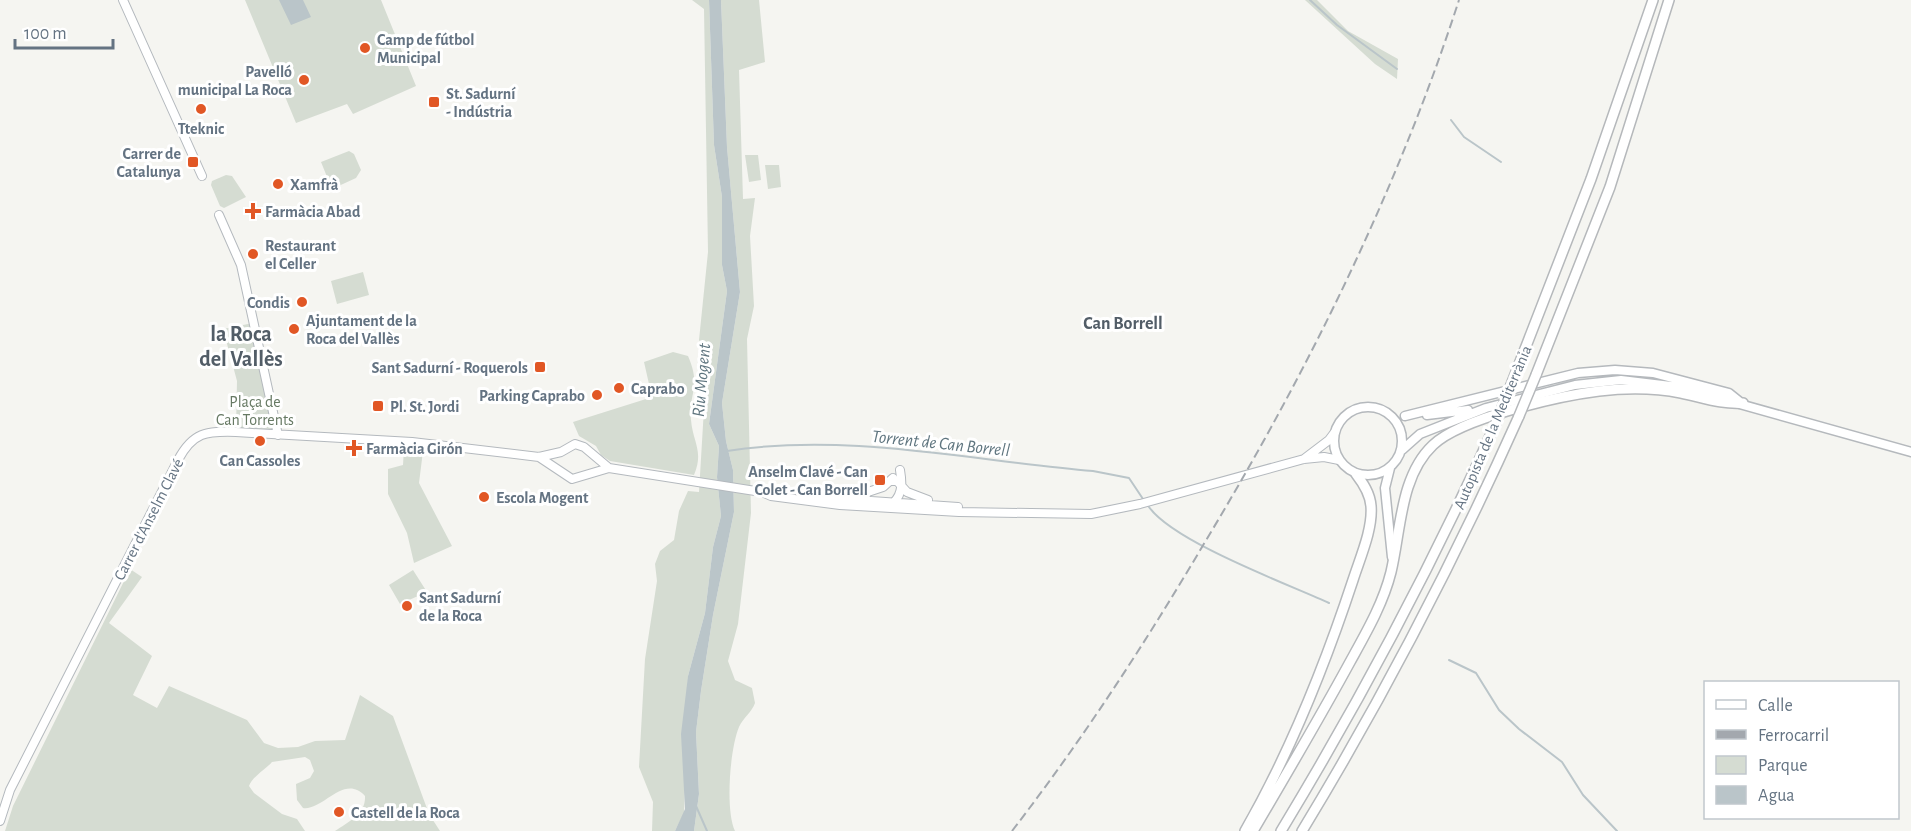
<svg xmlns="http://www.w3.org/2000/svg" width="1911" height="831" font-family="'Alegreya Sans',sans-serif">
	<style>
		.green { fill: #d5dcd2 }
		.water { fill: #bac5c9 }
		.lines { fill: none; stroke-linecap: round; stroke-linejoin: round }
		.stream { stroke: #bac5c9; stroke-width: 2 }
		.secondary-casing { stroke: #b4b9be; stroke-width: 10 }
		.primary-casing { stroke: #b5b9bd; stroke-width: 11 }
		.highway-casing { stroke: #b5b8bb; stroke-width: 12 }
		.secondary { stroke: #fff; stroke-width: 8 }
		.primary { stroke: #fff; stroke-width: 8 }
		.highway { stroke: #fff; stroke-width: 9 }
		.rail { stroke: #a3a8ae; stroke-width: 2; stroke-dasharray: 9 4.5; stroke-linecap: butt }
		.highway-bridge-casing { stroke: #b5b8bb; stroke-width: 12; stroke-linecap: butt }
		.highway-bridge { stroke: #fff; stroke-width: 9 }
		.poi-dot { fill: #e15725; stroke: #fff; stroke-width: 2 }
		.labels { text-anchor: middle; stroke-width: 6; stroke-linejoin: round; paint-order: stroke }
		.poi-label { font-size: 16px; font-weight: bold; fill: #647382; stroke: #fff; text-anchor: start }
		.park-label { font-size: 16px; fill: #667963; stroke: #fff }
		.street-label { font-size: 16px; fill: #647382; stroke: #fff }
		.neighbourhood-label { font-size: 18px; font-weight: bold; fill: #525d67; stroke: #fff }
		.water-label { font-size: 18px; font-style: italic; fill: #5f757f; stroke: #fff }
		.district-label { font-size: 22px; font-weight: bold; fill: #525d67; stroke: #fff }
	</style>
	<rect width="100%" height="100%" fill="#f5f5f1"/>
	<path class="green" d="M 245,0 L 381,0 L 416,86 L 353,114 L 347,104 L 296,123 Z
		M 692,0 L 709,0 L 714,145 L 722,197 L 722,265 L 727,291 L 709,424 L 719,446 L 717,477 L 721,516 L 713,547 L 705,613 L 688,676 L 684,813 L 675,831 L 652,831 L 653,802 L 639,767 L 645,659 L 657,581 L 655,564 L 660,551 L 674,540 L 679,511 L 688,491 L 699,492 L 707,358 L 699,340 L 708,252 L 704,9 Z
		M 721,0 L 759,0 L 765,62 L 739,70 L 743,199 L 755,198 L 750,236 L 754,306 L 747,339 L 751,513 L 738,624 L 728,661 L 735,680 L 752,688 L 755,703 C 752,712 743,718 739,727 C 730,748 725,810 735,831 L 694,831 L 699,794 L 696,732 L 701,691 L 713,615 L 734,512 L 733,470 L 726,441 L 722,403 L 740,292 L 727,147 Z
		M 1305,0 L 1317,0 L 1348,31 L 1398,59 L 1397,79 L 1375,64 Z
		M 349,151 L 354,154 L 361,170 L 356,178 L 332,189 L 321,162 Z
		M 745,155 L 758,155 L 761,180 L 749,182 Z
		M 765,165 L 779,165 L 781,187 L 768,189 Z
		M 226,175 L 232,176 L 246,197 L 224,208 L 220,206 L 211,185 L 212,181 Z
		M 363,272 L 369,295 L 337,304 L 331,281 Z
		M 253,323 L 275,423 L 271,429 L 236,428 L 237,381 L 223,329 Z
		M 673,352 L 688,356 C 702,388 688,393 691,420 C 693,443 704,451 694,475 L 610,461 L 601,455 L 596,446 L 579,436 L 573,422 L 646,399 L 649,384 L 644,362 Z
		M 404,449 L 423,451 L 419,483 L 452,546 L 414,563 L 407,533 L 388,494 L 388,469 L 403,465 Z
		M 130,569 L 142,577 L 109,623 L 152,656 L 133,695 L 157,708 L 169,686 L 247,720 L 264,743 L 278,748 L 298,747 L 315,741 L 345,740 L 360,695 L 393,716 L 429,814 L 440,831 L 335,831 C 348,822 366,814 365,796 C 344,773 323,811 303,808 L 297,800 L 296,784 L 310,778 L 314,771 L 310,760 L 305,757 L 272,762 C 266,769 252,777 249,786 L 254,793 L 282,814 L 297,819 L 305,831 L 5,831 L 13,806 Z
		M 413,570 L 427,592 L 400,604 L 389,585 Z"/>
	<path class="water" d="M 279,0 L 303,0 L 311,17 L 291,25 Z
		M 709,0 L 721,0 L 727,147 L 740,292 L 722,403 L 726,441 L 733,470 L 734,512 L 713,615 L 701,691 L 696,732 L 699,794 L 694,831 L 675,831 L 685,809 L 681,734 L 688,676 L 705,613 L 713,547 L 721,516 L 717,477 L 719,446 L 709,424 L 727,291 L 722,265 L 722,197 L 714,145 Z"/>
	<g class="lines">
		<path class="stream" d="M 1310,0 L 1337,25 L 1397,69
			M 1451,120 L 1464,137 L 1501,162
			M 727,451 C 848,432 973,461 1093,471 L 1129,478 L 1143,499
			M 1149,507 C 1174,542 1285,583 1329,603
			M 1449,660 L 1476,673 L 1499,710 L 1519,729 L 1562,762 L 1583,795 L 1617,831
			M 696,806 L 707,831"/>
		<g class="secondary-casing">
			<path id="secondary" d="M 123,0 L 202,176
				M 219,215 L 241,265 L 278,435
				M 539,457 L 572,479 L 609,468 L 768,493
				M 1304,459 L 1329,440 L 1335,432
				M 890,481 L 897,481 L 907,492 L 928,500
				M 764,493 L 771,496 L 840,505 L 959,512 L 1091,514 L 1140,504 L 1304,459 L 1324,457 L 1339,460
				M 856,496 L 883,487 L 893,478
				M 813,497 L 958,507
				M 894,502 C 903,493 902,482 900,470
				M 0,821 L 10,790 L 178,460 C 193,432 206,431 236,432 L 412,442 L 539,457 L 561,452 L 575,444 L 584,447 L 609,468"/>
		</g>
		<g class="primary-casing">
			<path id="primary" d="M1334 441a34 34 0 1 1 68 0a34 34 0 1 1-68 0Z
				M 1427,415 L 1468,410
				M 1405,416 L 1578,373 L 1615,370 L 1653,373 L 1729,393 L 1739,401
				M 1402,450 L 1420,434 L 1486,408 L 1575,385 L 1621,380 L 1679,387 L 1911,452
				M 1390,468 L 1385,488 L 1392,557"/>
		</g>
		<g class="highway-casing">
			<path id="highway" d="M 1536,375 L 1610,187 L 1669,0
				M 1511,385 L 1591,179 L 1653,0
				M 1245,831 C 1291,751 1324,668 1353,580 C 1360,558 1373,529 1371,506 C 1370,493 1363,483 1356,474
				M 1253,831 C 1286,775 1319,719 1350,662 C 1366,633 1383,604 1391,572 C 1401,530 1400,476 1433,445 C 1461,418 1559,396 1599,391 C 1625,388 1655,388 1681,393 C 1701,397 1722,405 1743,403
				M 1281,831 C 1361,699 1433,564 1496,423
				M 1302,831 C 1383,698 1455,559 1519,416"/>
		</g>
		<use href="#secondary" class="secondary"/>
		<use href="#primary" class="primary"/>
		<use href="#highway" class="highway"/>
		<path class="rail" d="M 1012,831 C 1083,739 1146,642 1205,542 C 1308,371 1397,191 1459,0"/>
		<g class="highway-bridge-casing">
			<path id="highway-bridge" d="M 1519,416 L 1536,375
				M 1496,423 L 1511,385"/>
		</g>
		<use href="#highway-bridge" class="highway-bridge"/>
	</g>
	<g class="poi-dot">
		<circle cx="365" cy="48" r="6"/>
		<circle cx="304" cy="80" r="6"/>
		<rect x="428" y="96" width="12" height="12" rx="3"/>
		<circle cx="201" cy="109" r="6"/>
		<rect x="187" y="156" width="12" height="12" rx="3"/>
		<circle cx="278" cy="184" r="6"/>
		<path d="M250 202h6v6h6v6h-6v6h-6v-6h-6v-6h6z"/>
		<circle cx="253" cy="254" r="6"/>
		<circle cx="302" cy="302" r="6"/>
		<circle cx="294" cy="329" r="6"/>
		<rect x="534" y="361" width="12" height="12" rx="3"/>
		<circle cx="619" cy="388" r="6"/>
		<circle cx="597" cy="395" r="6"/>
		<rect x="372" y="400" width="12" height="12" rx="3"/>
		<circle cx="260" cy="441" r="6"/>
		<path d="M351 439h6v6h6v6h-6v6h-6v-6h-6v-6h6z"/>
		<rect x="874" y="474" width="12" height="12" rx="3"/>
		<circle cx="484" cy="497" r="6"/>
		<circle cx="407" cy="606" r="6"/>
		<circle cx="339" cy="812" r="6"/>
	</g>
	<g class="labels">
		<g class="poi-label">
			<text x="377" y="45">Camp de fútbol<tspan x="377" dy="18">Municipal</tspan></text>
			<text x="292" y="77" text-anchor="end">Pavelló<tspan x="292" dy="18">municipal La Roca</tspan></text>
			<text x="446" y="99">St. Sadurní<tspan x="446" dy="18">- Indústria</tspan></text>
			<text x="201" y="134" text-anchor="middle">Tteknic</text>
			<text x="181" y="159" text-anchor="end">Carrer de<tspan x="181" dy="18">Catalunya</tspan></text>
			<text x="290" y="190">Xamfrà</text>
			<text x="265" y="217">Farmàcia Abad</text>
			<text x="265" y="251">Restaurant<tspan x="265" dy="18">el Celler</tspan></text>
			<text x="290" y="308" text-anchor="end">Condis</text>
			<text x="306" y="326">Ajuntament de la<tspan x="306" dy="18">Roca del Vallès</tspan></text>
			<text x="528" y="373" text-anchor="end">Sant Sadurní - Roquerols</text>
			<text x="631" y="394">Caprabo</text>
			<text x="585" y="401" text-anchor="end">Parking Caprabo</text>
			<text x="390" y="412">Pl. St. Jordi</text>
			<text x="366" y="454">Farmàcia Girón</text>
			<text x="260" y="466" text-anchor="middle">Can Cassoles</text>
			<text x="868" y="477" text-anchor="end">Anselm Clavé - Can<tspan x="868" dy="18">Colet - Can Borrell</tspan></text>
			<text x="496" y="503">Escola Mogent</text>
			<text x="419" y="603">Sant Sadurní<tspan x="419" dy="18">de la Roca</tspan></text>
			<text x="351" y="818">Castell de la Roca</text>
		</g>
		<g class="park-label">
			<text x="255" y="407">Plaça de<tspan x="255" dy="18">Can Torrents</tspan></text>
		</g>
		<g class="street-label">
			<text transform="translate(1492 427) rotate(-67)" y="6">Autopista de la Mediterrània</text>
			<text transform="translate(148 519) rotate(-63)" y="6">Carrer d'Anselm Clavé</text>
		</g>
		<g class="neighbourhood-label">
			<text x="1123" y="329">Can Borrell</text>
		</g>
		<g class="water-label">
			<text transform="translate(701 380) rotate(-85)" y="6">Riu Mogent</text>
			<text transform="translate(941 443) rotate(6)" y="6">Torrent de Can Borrell</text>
		</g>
		<g class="district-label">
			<text x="241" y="341">la Roca<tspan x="241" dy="25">del Vallès</tspan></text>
		</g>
	</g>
	<rect x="1704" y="681" width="195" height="138" fill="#ffffff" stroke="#c1c7cd" stroke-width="1.5"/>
	<rect x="1716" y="700" width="30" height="9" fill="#ffffff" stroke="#c1c7cd" stroke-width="1.5"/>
	<text x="1758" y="711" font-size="18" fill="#647382">Calle</text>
	<rect x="1716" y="730" width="30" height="9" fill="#a3a8ae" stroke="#c1c7cd" stroke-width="1.5"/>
	<text x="1758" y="741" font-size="18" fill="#647382">Ferrocarril</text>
	<rect x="1716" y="756" width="30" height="18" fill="#d5dcd2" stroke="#c1c7cd" stroke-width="1.5"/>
	<text x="1758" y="771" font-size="18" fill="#647382">Parque</text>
	<rect x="1716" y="786" width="30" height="18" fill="#bac5c9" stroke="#c1c7cd" stroke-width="1.5"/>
	<text x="1758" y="801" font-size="18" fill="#647382">Agua</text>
	<path d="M15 39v9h98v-9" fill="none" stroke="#647382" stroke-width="3"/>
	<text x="24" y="39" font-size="18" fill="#647382" stroke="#ffffff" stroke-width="4.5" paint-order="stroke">100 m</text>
</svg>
